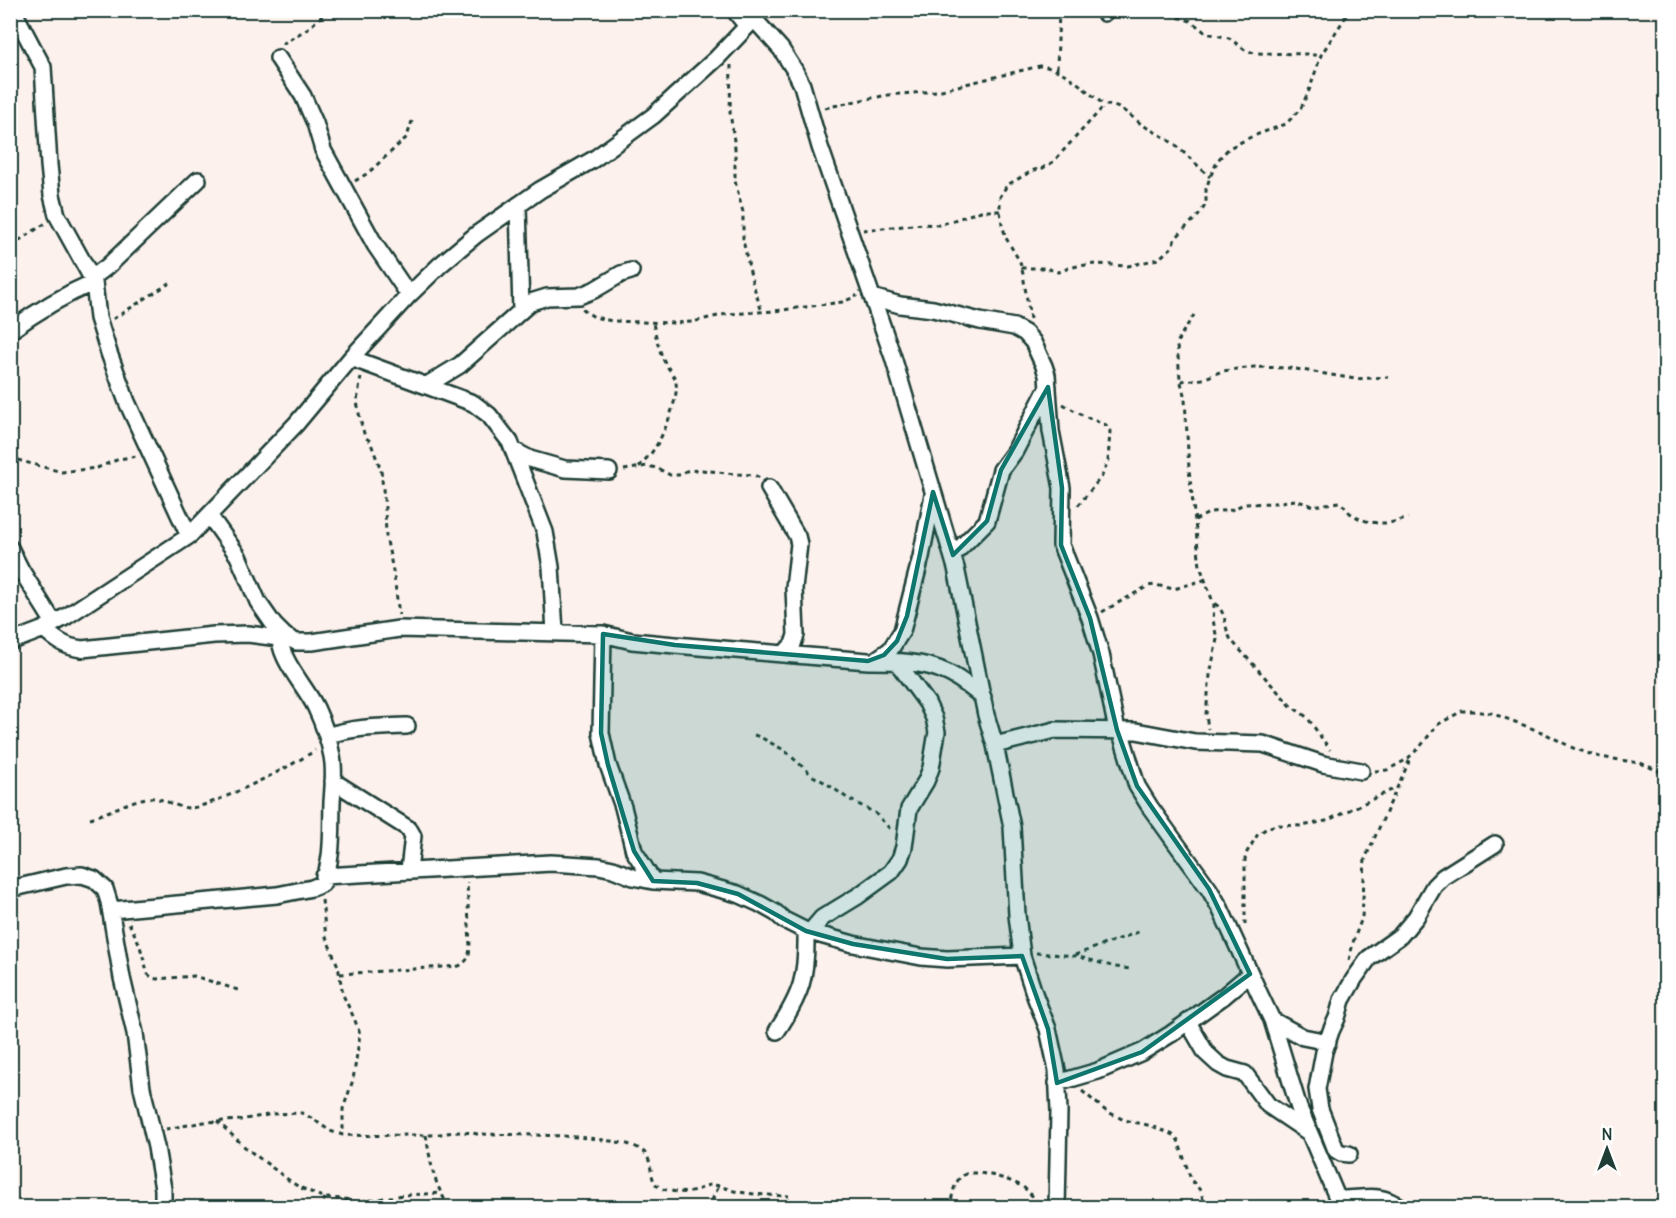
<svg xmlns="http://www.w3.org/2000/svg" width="1676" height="1218" font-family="Delius,sans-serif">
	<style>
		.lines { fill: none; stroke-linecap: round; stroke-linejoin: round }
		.minor-casing { stroke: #1f3d34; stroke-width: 20 }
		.path { stroke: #1f3d34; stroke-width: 3; stroke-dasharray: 4.5 4.5; stroke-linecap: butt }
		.minor { stroke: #fff; stroke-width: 15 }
		.marked { fill: #0f766e; fill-opacity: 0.2; stroke: #0f766e; stroke-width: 4.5; stroke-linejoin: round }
	</style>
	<rect width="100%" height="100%" fill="#fcf1ed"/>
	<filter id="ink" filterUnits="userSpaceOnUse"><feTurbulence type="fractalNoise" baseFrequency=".0167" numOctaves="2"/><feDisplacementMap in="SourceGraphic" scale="12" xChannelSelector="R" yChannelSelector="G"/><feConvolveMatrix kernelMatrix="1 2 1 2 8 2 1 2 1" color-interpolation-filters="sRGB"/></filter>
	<g filter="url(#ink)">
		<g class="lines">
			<g class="minor-casing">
				<path id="minor" d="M 13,10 L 43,67 L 49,165 L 52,195 L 57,215 L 94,282 L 98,318 L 109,353 L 127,402 L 189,536
					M 734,10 L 747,26
					M 1104,10 L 1104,13
					M 754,19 L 781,49 L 795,71 L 802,85 L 820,147 L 893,357 L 956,568 L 986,715 L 995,745 L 1012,827 L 1017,915 L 1022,956 L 1035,996 L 1048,1029 L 1057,1070 L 1059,1111 L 1057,1208
					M 278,58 L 303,96 L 315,123 L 323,150 L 375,245 L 409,295
					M 518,205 L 521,310
					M 92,278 L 108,266 L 198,180
					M 872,297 L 900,305 L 933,309 L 980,321 L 1014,327 L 1025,333 L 1033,342 L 1044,366 L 1047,375 L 1051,431 L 1062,488 L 1061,545 L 1090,618 L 1101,654 L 1117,730
					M 10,331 C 37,311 64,295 94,282
					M 351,358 L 473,403 L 489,415 L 510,442 L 545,532 L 551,567 L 555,632
					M 427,385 L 460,365 L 531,302 L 547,297 L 579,296 L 594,290 L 621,274 L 631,271
					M 513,450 L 530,459 L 565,469 L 609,471
					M 769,488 L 797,536 L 799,544 L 794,588 L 796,635 L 793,644 L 784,654
					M 209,515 L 238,556 L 258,602 L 274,625 L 285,636 L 296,642 L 312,642 L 399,629 L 603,634 L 632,641 L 675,645 L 868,661 C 893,661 924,661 948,673 C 961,679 972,689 983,697
					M 10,548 L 21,570 L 54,623
					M 953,555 L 987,521 L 1001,470 L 1015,451 L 1048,387
					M 44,629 C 56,640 65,647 82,649 L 214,635 L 248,634 L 279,638
					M 603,634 L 601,733 L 608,765 L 623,807 L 634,851 L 653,881
					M 10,642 L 44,629 L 67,616 L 189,536 L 296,424 L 351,358 L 409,295 L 440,265 L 477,234 L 540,190 L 594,159 L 653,116 L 717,58 L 754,19 L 760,10
					M 874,661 L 890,650 L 902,631 L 921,557 L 933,495
					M 1120,730 L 1137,786 L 1150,807 L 1209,889 L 1220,908 L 1260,995 L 1272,1020 L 1299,1108 L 1336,1195 L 1341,1199 C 1365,1199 1380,1192 1401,1208
					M 327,736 C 352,727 380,727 407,726
					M 995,745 L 1055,730 L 1136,731 L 1195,742 L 1263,744 L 1323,764 L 1361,771
					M 333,781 L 409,829 L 413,836 L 409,870
					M 324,876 L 551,863 L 599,866 L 613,869 L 633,877 L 653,881 L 697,883 L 738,894 L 760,904 L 776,913 L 784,920 L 806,931 L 853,944 L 921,957 L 947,959 L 1022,956
					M 10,889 L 66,876 L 82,875 L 94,879 L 105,889 L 109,902 L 122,978 L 135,1033 L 142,1088 L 156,1147 L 163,1189 L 163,1208
					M 111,910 L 277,895 L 312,888 L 322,884 C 334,860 331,828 332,802 C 333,787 335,771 332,756 C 329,740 323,723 316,708 C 304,683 278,660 279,630
					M 810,932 L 822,918 L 858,896 L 891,872 L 900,859 L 904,847 L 909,809 L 926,781 L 931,768 L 937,732 L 934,718 L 927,703 L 897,662
					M 1272,1020 L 1303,1037 L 1328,1042
					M 1188,1022 L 1206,1053 L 1218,1064 L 1227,1069 L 1245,1074 L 1268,1105 L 1308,1132
					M 777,1031 C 802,993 807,977 806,931
					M 1057,1083 L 1098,1071 L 1142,1052 L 1171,1034 L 1224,996 L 1250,974
					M 1349,1154 L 1341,1153 L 1336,1150 L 1320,1109 L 1317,1089 L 1324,1052 L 1331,1031 L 1337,1018 L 1342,1000 L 1354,979 L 1369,958 L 1400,936 L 1416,917 L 1434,886 L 1443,877 L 1495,844"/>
			</g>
			<path class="path" d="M 1152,10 L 1191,21 L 1206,33 L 1229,38 L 1245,50 L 1254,53 L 1307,54 L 1321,56
				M 282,44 L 307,29 L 329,10
				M 731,65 L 730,112 L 735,148 L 735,181 L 743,212 L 743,240 L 752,281 L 762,312
				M 1057,69 L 1059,10
				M 825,108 L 851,102 L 888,95 L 937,91 L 1040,66 C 1068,69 1083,90 1105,105 C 1123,105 1131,118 1146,127 C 1152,131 1160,134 1167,139 C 1182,150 1196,164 1210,177
				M 355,181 L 368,173 L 407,137 L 412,121
				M 863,230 L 923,224 L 939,225 L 981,211 L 1000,211
				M 10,244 L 15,243 L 46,223
				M 1021,268 L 1046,268 L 1058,272 L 1063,271 L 1068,268 L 1078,266 L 1096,264 L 1128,266 L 1158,259 L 1163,255 L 1171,248 L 1175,239 L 1184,229 L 1199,215 L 1206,204 L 1206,189 L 1210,177 L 1218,160 L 1229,148 L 1253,136 L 1286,124 L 1301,108 L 1310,88 L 1321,55 L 1350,10
				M 582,309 L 594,317 L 612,321 L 673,323 L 692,322 L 727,314 L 775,311 L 842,302 L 855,297 L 857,295
				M 1194,315 L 1179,338 L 1177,346 L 1180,378 L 1185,399 L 1189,469 L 1200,566 L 1214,605 L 1213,620 L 1217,639 L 1210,675 L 1206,714 L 1208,729
				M 113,319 L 173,281
				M 1030,319 L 1023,274 L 1020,262 L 1006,238 L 1002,224 L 1000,211 L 1000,197 L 1007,185 L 1034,170 L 1041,169 L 1053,162 L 1104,106
				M 361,377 L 357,401 L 360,419 L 365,437 L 370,441 L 381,470 L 385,508 L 386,536 L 394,576 L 399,615
				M 1181,381 L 1203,379 L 1222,371 L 1254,367 L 1290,368 L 1355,379 L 1388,377
				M 1063,404 L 1084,416 L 1106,425 L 1110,431 L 1108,461 L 1102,476 L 1076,508
				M 10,455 L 21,461 L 62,472 L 97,468 L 119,459 L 137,456
				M 639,467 C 643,461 650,456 654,449 C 663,437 679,398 676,383 C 675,375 669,370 665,363 C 659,351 656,337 653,323
				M 624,470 L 647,466 L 657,468 L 670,475 L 679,475 L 686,471 L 702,470 L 735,474 L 754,475 L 760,478
				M 1195,520 L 1211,512 L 1231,510 L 1244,504 L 1275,503 L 1295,500 L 1313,506 L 1339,502 C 1344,505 1346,509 1350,513 C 1368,526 1389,525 1408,518
				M 1215,603 C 1229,617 1222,623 1231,640 L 1291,706 L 1307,717 L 1330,750
				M 1102,612 L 1148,586 L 1155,585 L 1174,589 L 1204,580
				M 754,735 L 760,737 L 784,750 L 813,776 L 826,783 L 847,798 L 875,813 L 892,831
				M 1375,771 L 1387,770 L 1406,760 L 1420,747 L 1437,725 L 1462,711 L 1473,711 L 1491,713 L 1518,723 L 1544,733 L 1573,748 L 1587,753 L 1600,757 L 1640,763 L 1666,774
				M 90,818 C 109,813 128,801 146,798 C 162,796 175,808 190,808 C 209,808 299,763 315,750
				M 322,900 L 326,937 L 338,966 L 343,995 L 354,1018 L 360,1034 L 353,1080 L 343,1109 L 343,1134
				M 129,923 L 139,943 L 148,974 L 152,978 L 157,979 L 194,976 L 241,991
				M 1245,925 L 1245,859 L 1247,852 L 1258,834 L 1267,828 L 1276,825 L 1302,826 L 1326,821 L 1398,787
				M 1036,953 L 1076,956 L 1115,967 L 1131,969
				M 1075,955 L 1141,931
				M 1349,960 L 1354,939 L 1362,918 L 1365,859 L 1411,757
				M 340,974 L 459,966 C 468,961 469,957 470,947 L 467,882
				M 1082,1091 L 1106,1111 L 1124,1120 L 1152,1126 L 1173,1135 L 1178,1140 L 1181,1149 L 1191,1180 L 1200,1190 L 1206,1208
				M 217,1121 L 246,1148 L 290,1181 L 299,1187 L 325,1198 L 344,1199 L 357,1202 L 404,1195 L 441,1193
				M 166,1129 L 204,1122 L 240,1120 L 273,1114 L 302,1113 L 313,1119 L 330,1131 L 343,1135 C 371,1136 398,1135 425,1135 C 445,1135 455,1129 477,1134 C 519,1135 562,1134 604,1140 C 616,1142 629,1143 640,1149 C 657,1159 645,1183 663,1189 C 673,1192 686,1194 695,1191 C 701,1189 705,1185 712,1185 C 720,1185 727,1189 734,1191 C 752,1195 771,1195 789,1196
				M 426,1135 C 431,1164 433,1183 450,1208
				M 318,1208 L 321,1206 L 325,1198
				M 708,1208 L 719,1186
				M 950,1208 C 952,1198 953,1184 961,1177 C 971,1166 1012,1180 1023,1187 C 1031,1193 1035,1201 1043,1206"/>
			<use href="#minor" class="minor"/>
		</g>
	</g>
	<path class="marked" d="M 1048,387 L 1062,488 L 1061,545 L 1090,618 L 1117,730 L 1137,786 L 1209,889 L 1250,974 L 1142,1052 L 1057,1083 L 1048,1029 L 1022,956 L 947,959 L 853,944 L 806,931 L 738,894 L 697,883 L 653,881 L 634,851 L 608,765 L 601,733 L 603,634 L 675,645 L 868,661 L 884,655 L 897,641 L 907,616 L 933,492 L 953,555 L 987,521 L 1001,470 Z"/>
	<rect width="1676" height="1218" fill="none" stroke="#fff" stroke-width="36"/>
	<rect x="18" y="18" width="1640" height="1182" fill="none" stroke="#1f3d34" stroke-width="2" filter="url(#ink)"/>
	<g transform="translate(1607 1149)" stroke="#ffffff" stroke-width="4.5" paint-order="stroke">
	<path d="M0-4.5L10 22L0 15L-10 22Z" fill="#1f3d34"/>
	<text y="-9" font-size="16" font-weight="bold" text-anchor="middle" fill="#1f3d34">N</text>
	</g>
</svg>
